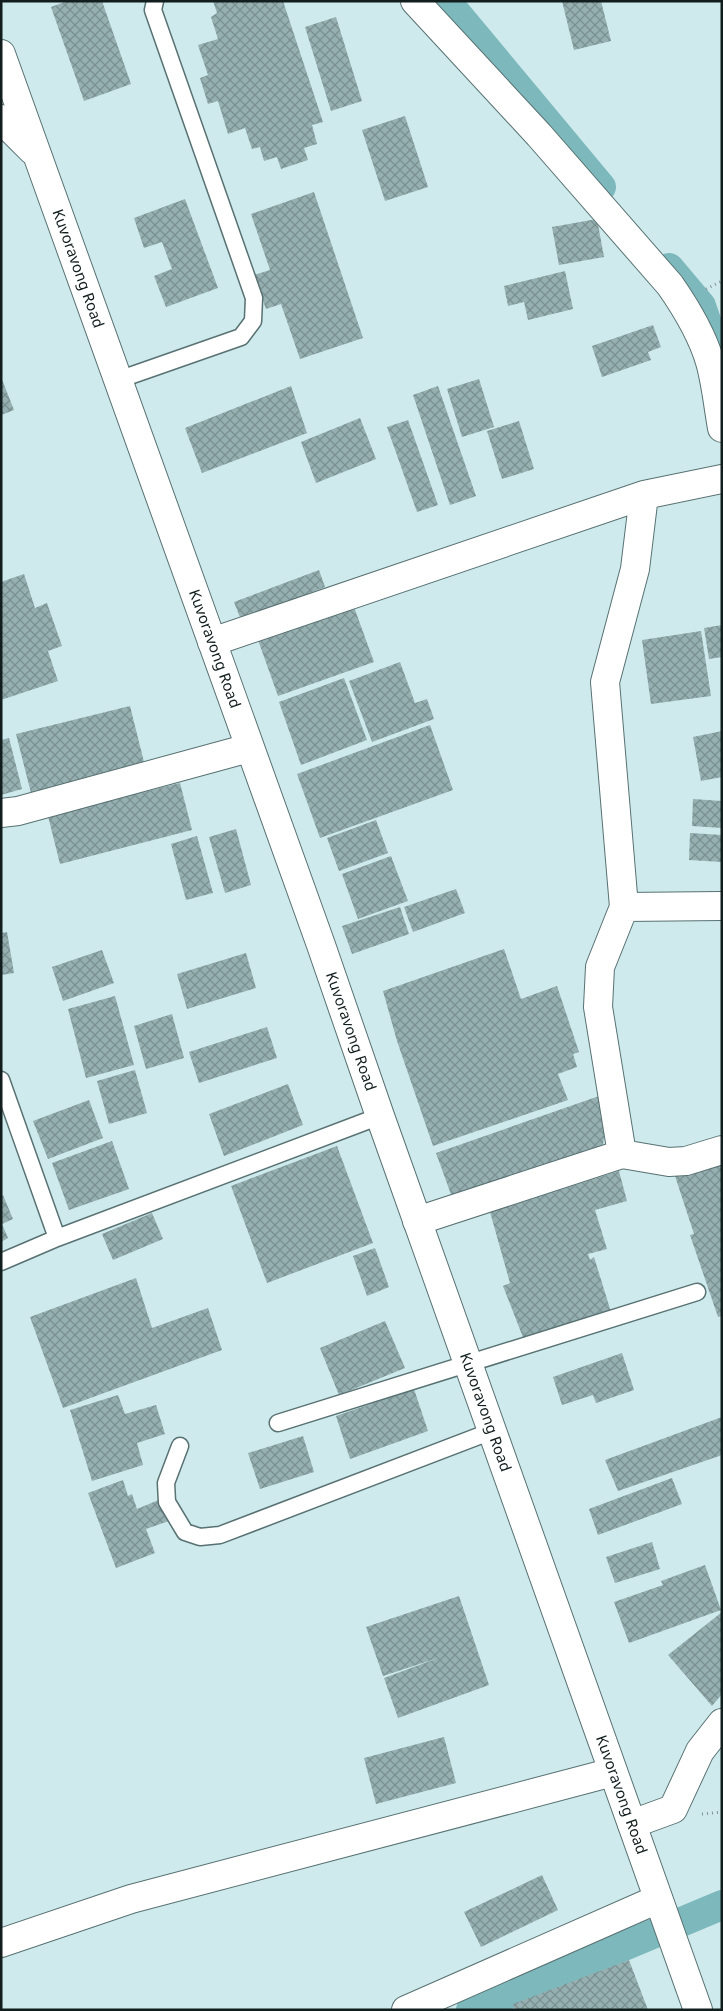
<svg xmlns="http://www.w3.org/2000/svg" width="723" height="2011" font-family="'Noto Sans',sans-serif">
	<style>
		.lines { fill: none; stroke-linecap: round; stroke-linejoin: round }
		.canal { stroke: #7db9bc; stroke-width: 30 }
		.building { fill: url(#building-cross-hatch) }
		.service-casing { stroke: #587172; stroke-width: 19 }
		.minor-casing { stroke: #587172; stroke-width: 30 }
		.tertiary-casing { stroke: #587172; stroke-width: 30 }
		.path { stroke: #809596; stroke-width: 3; stroke-dasharray: 1 4; stroke-linecap: butt }
		.service { stroke: #fff; stroke-width: 16 }
		.minor { stroke: #fff; stroke-width: 28 }
		.tertiary { stroke: #fff; stroke-width: 28 }
		.labels { text-anchor: middle; stroke-width: 4; stroke-linejoin: round; paint-order: stroke }
		.street-label { font-size: 15px; fill: #121d1d; stroke: #fff }
	</style>
	<defs>
		<pattern id="building-cross-hatch" width="8" height="8" patternUnits="userSpaceOnUse" patternTransform="scale(1.25)"><rect width="8" height="8" fill="#96b0b2"/><path d="M0 0l8 8M0 8l8-8" fill="none" stroke="#798f90"/></pattern>
	</defs>
	<rect width="100%" height="100%" fill="#ceeaec"/>
	<g class="lines">
		<path class="canal" d="M 446,1 L 601,187
			M 669,268 L 701,306 L 716,350
			M 471,2010 L 722,1905"/>
	</g>
	<path class="building" d="M 67,1 L 102,1 L 131,84 L 84,101 L 51,7 Z
		M 213,1 L 283,1 L 323,122 L 312,125 L 317,144 L 304,148 L 308,160 L 281,169 L 277,157 L 264,161 L 260,147 L 252,149 L 245,128 L 228,134 L 218,101 L 208,104 L 200,78 L 208,75 L 198,45 L 218,39 L 211,17 L 217,13 Z
		M 562,1 L 601,1 L 611,41 L 574,50 Z
		M 336,17 L 362,101 L 331,111 L 305,27 Z
		M 405,116 L 428,187 L 385,201 L 362,130 Z
		M 314,192 L 363,338 L 300,359 L 281,304 L 266,309 L 254,275 L 270,270 L 251,214 Z
		M 185,199 L 218,288 L 166,307 L 154,276 L 172,269 L 162,242 L 144,248 L 134,218 Z
		M 597,219 L 604,257 L 559,265 L 552,227 Z
		M 565,271 L 573,309 L 528,320 L 524,302 L 508,306 L 504,286 Z
		M 653,325 L 661,347 L 648,352 L 651,360 L 602,377 L 592,346 Z
		M 1,377 L 14,410 L 1,415 Z
		M 479,379 L 494,427 L 462,437 L 447,389 Z
		M 291,386 L 307,433 L 202,473 L 185,428 Z
		M 438,386 L 476,496 L 450,505 L 413,395 Z
		M 360,418 L 376,459 L 316,483 L 301,442 Z
		M 408,420 L 438,505 L 417,512 L 387,427 Z
		M 519,421 L 534,469 L 502,479 L 487,431 Z
		M 319,570 L 325,587 L 241,620 L 234,602 Z
		M 24,574 L 35,608 L 47,603 L 62,646 L 48,651 L 58,681 L 1,700 L 1,582 Z
		M 354,607 L 374,662 L 278,696 L 258,640 Z
		M 722,625 L 722,657 L 709,659 L 704,628 Z
		M 701,631 L 711,696 L 651,704 L 642,640 Z
		M 400,662 L 415,703 L 427,699 L 434,719 L 372,742 L 349,681 Z
		M 344,678 L 367,740 L 301,765 L 279,702 Z
		M 130,706 L 145,766 L 31,793 L 16,734 Z
		M 430,725 L 453,790 L 320,838 L 297,774 Z
		M 722,731 L 722,777 L 701,781 L 693,737 Z
		M 9,738 L 22,789 L 1,795 L 1,740 Z
		M 180,783 L 192,830 L 60,864 L 48,816 Z
		M 693,799 L 722,801 L 722,828 L 692,826 Z
		M 376,820 L 388,853 L 339,871 L 327,838 Z
		M 236,829 L 251,885 L 225,893 L 209,837 Z
		M 690,833 L 722,835 L 722,862 L 689,860 Z
		M 197,836 L 213,893 L 186,900 L 171,844 Z
		M 391,856 L 408,901 L 358,919 L 342,874 Z
		M 456,889 L 465,913 L 413,932 L 404,907 Z
		M 400,907 L 409,934 L 352,954 L 342,926 Z
		M 7,932 L 14,973 L 1,975 L 1,933 Z
		M 504,949 L 521,999 L 557,986 L 579,1052 L 573,1054 L 577,1067 L 558,1074 L 568,1100 L 433,1146 L 397,1041 L 383,991 Z
		M 102,950 L 114,983 L 63,1001 L 52,967 Z
		M 246,953 L 256,988 L 187,1009 L 177,974 Z
		M 115,996 L 134,1065 L 86,1078 L 68,1009 Z
		M 172,1014 L 184,1058 L 146,1069 L 134,1026 Z
		M 267,1027 L 277,1058 L 199,1083 L 189,1052 Z
		M 135,1070 L 147,1113 L 109,1124 L 97,1081 Z
		M 288,1084 L 303,1125 L 224,1156 L 209,1114 Z
		M 602,1095 L 607,1116 L 603,1145 L 556,1164 L 453,1200 L 436,1153 Z
		M 89,1100 L 103,1138 L 48,1159 L 33,1121 Z
		M 112,1141 L 129,1189 L 69,1210 L 52,1163 Z
		M 337,1146 L 373,1243 L 267,1283 L 231,1186 Z
		M 721,1160 L 722,1316 L 718,1317 L 690,1235 L 694,1234 L 675,1176 Z
		M 619,1171 L 627,1201 L 595,1210 L 607,1249 L 588,1254 L 590,1260 L 594,1257 L 611,1312 L 524,1340 L 503,1286 L 510,1283 L 490,1212 Z
		M 3,1195 L 13,1219 L 2,1224 L 8,1238 L 1,1242 L 1,1196 Z
		M 152,1213 L 163,1239 L 113,1260 L 102,1234 Z
		M 375,1248 L 389,1287 L 367,1296 L 353,1256 Z
		M 136,1278 L 152,1328 L 208,1308 L 222,1350 L 63,1408 L 30,1317 Z
		M 385,1321 L 405,1368 L 339,1395 L 320,1348 Z
		M 622,1353 L 634,1390 L 596,1403 L 593,1395 L 562,1405 L 553,1377 Z
		M 414,1389 L 428,1431 L 350,1459 L 336,1416 Z
		M 118,1395 L 125,1414 L 156,1405 L 165,1434 L 137,1443 L 143,1465 L 92,1481 L 70,1410 Z
		M 722,1417 L 722,1455 L 618,1491 L 605,1460 Z
		M 303,1436 L 314,1472 L 260,1489 L 248,1453 Z
		M 672,1478 L 682,1504 L 598,1535 L 589,1509 Z
		M 123,1480 L 128,1496 L 132,1494 L 137,1509 L 161,1499 L 169,1521 L 146,1529 L 155,1553 L 116,1568 L 88,1493 Z
		M 652,1542 L 660,1569 L 615,1583 L 606,1557 Z
		M 705,1565 L 721,1610 L 629,1643 L 614,1602 L 663,1585 L 661,1581 Z
		M 459,1596 L 489,1685 L 398,1718 L 384,1678 L 438,1658 L 383,1676 L 366,1627 Z
		M 722,1612 L 722,1694 L 712,1706 L 668,1655 Z
		M 444,1737 L 456,1783 L 376,1804 L 364,1758 Z
		M 542,1875 L 558,1910 L 481,1947 L 464,1912 Z
		M 629,1960 L 648,2010 L 515,2010 L 513,2004 Z"/>
	<g class="lines">
		<g class="service-casing">
			<path id="service" d="M 118,380 L 241,337 L 253,321 L 254,298 L 153,10 L 155,1
				M 1,1080 L 57,1238
				M 1,1262 L 57,1238 L 380,1116
				M 278,1423 L 697,1292
				M 180,1446 L 166,1483 L 167,1502 L 185,1532 L 200,1537 L 220,1535 L 492,1431"/>
		</g>
		<g class="minor-casing">
			<path id="minor" d="M 415,1 L 539,135 L 670,285 C 686,308 702,334 710,362 C 716,383 718,406 722,428
				M 212,642 L 644,495 L 722,479
				M 1,813 L 18,811 L 249,748
				M 624,907 L 722,906
				M 622,1154 L 669,1162 L 686,1161 L 722,1150
				M 417,1221 L 622,1154 L 598,1007 L 600,967 L 624,907 L 605,682 L 635,569 L 644,495
				M 632,1824 L 673,1809 L 700,1751 L 722,1723
				M 1,1943 L 131,1899 L 613,1772
				M 406,2010 L 658,1899"/>
		</g>
		<g class="tertiary-casing">
			<g id="tertiary">
				<path id="s1" d="M 1,54 L 321,945 L 380,1116 L 698,2010"/>
				<path d="M 1,119 L 32,150"/>
			</g>
		</g>
		<path class="path" d="M 706,289 L 722,281
			M 702,1814 L 722,1812"/>
		<use href="#service" class="service"/>
		<use href="#minor" class="minor"/>
		<use href="#tertiary" class="tertiary"/>
	</g>
	<g class="labels">
		<g class="street-label">
			<text dy="5" stroke="none"><textPath href="#s1" startOffset="228">Kuvoravong Road</textPath></text>
			<text dy="5" stroke="none"><textPath href="#s1" startOffset="632">Kuvoravong Road</textPath></text>
			<text dy="5" stroke="none"><textPath href="#s1" startOffset="1038">Kuvoravong Road</textPath></text>
			<text dy="5" stroke="none"><textPath href="#s1" startOffset="1442">Kuvoravong Road</textPath></text>
			<text dy="5" stroke="none"><textPath href="#s1" startOffset="1848">Kuvoravong Road</textPath></text>
		</g>
	</g>
	<rect width="723" height="2011" fill="none" stroke="#121d1d" stroke-width="5"/>
</svg>
